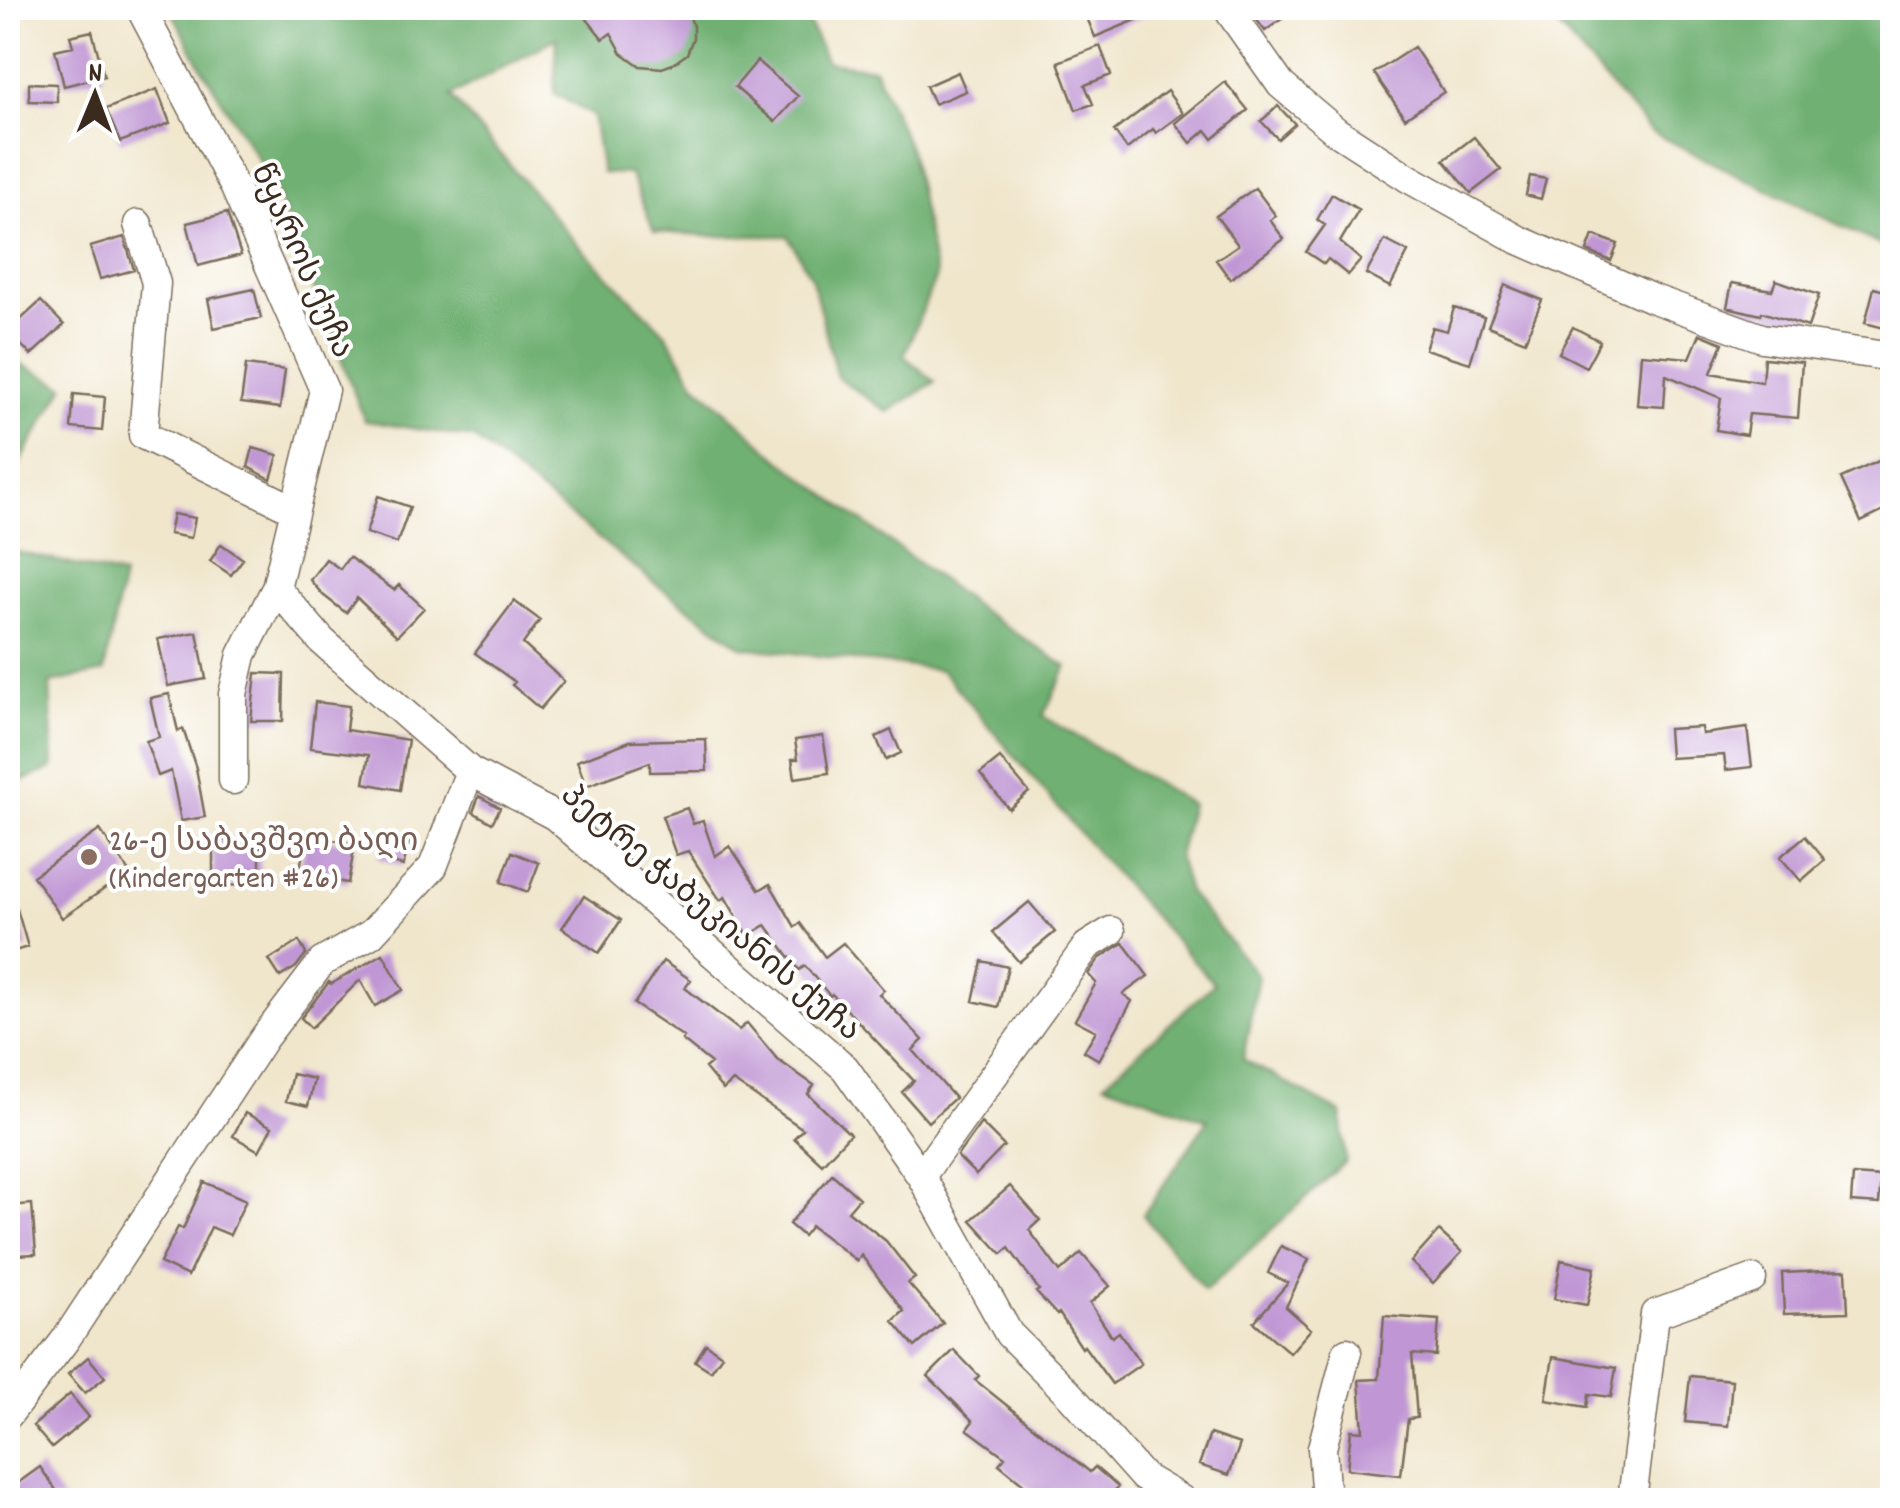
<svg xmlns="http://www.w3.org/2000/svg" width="1900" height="1508" font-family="Dekko,'Noto Sans Georgian',sans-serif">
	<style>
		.forest { fill: #6fb072; stroke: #556d48; stroke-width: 2.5 }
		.building { fill: #c096d4 }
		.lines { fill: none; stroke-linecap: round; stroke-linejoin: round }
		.minor-casing { stroke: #7a6c5b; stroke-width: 31 }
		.minor { stroke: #fff; stroke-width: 28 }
		.education-dot { fill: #8d6e63; stroke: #fff; stroke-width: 4 }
		.labels { text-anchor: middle; stroke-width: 8; stroke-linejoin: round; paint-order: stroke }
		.street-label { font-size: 32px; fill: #3b2a1e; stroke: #fff }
		.education-label { font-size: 32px; fill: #785e54; stroke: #fff; text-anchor: start }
	</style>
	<rect width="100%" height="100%" fill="#fff"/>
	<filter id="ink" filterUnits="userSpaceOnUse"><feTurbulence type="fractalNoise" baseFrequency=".01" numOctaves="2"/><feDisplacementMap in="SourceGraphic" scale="20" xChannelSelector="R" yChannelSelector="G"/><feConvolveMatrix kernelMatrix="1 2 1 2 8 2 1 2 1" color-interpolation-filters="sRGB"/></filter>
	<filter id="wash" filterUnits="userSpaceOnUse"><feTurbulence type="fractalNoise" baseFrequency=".0048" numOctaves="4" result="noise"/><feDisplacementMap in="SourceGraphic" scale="40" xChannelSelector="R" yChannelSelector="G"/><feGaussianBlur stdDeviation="2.25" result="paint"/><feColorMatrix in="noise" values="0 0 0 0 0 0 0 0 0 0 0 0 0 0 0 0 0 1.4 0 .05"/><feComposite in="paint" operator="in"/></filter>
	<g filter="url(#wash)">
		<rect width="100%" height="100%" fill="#f0e6cc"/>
		<path class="forest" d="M 170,8 L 802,8 L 827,62 L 874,68 L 910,150 L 936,276 L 904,356 L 935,382 L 888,412 L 837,377 L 812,279 L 788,236 L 703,236 L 654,231 L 630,174 L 602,173 L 593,116 L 554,93 L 557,38 L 451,96 L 577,244 L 666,334 L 696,384 L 779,459 L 982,611 L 1067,667 L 1043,716 L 1191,804 L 1178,857 L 1188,892 L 1258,976 L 1243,1059 L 1341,1113 L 1346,1161 L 1205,1291 L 1143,1215 L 1208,1120 L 1104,1083 L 1214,984 L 1095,851 L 941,670 L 742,647 L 653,582 L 474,438 L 365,421 L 272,182 L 203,70 Z
			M 1542,8 L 1892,8 L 1892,251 L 1651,132 Z
			M 21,364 L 65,386 L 8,483 L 8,376 Z
			M 8,550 L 123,576 L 104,672 L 50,683 L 53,768 L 9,787 L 14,892 L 8,895 Z"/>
		<g id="blocks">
			<path class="building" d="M 578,8 L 687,8 L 693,26 L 693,38 L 687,54 L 673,64 L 662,68 L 640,66 L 622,53 L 611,33 L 603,39 Z
				M 1083,8 L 1165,8 L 1095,37 Z
				M 1248,8 L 1297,8 L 1265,31 Z
				M 92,31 L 104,76 L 64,86 L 55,50 L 73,46 L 70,36 Z
				M 1100,46 L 1111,75 L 1085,85 L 1093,104 L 1076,110 L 1058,62 Z
				M 1414,47 L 1444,92 L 1405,118 L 1374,73 Z
				M 757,61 L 798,96 L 775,122 L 735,87 Z
				M 958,72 L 966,91 L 934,104 L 926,86 Z
				M 1225,82 L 1248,110 L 1213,139 L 1206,130 L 1191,143 L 1175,123 Z
				M 29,83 L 57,84 L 57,102 L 29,101 Z
				M 157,89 L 170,123 L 120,142 L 106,109 Z
				M 1167,91 L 1183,113 L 1156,133 L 1153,129 L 1127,149 L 1114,131 Z
				M 1278,106 L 1295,124 L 1278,139 L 1261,121 Z
				M 1474,137 L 1501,170 L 1471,193 L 1444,160 Z
				M 1530,176 L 1546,179 L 1541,199 L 1526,195 Z
				M 1255,188 L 1276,216 L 1270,220 L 1284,239 L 1230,279 L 1216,260 L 1238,245 L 1216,216 Z
				M 1332,194 L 1359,210 L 1340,242 L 1361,260 L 1348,275 L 1328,259 L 1324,264 L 1306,252 L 1325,225 L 1317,220 Z
				M 227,213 L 241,255 L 198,266 L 187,223 Z
				M 1593,235 L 1618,244 L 1611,261 L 1587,251 Z
				M 124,237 L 134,270 L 100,279 L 90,247 Z
				M 1385,240 L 1408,252 L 1390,287 L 1366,274 Z
				M 1776,280 L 1819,295 L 1808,327 L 1762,312 L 1761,315 L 1727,307 L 1732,283 L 1772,290 Z
				M 1505,285 L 1542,300 L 1525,341 L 1488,326 Z
				M 1874,288 L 1892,293 L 1892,330 L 1865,323 Z
				M 254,289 L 261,318 L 214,328 L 208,299 Z
				M 41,301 L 64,325 L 31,355 L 8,331 Z
				M 1454,308 L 1484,317 L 1470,363 L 1425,349 L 1432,327 L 1447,331 Z
				M 1573,327 L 1600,341 L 1586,367 L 1559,353 Z
				M 1700,334 L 1723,343 L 1711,373 L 1762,382 L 1764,358 L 1802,362 L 1798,418 L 1749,414 L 1746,435 L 1716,430 L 1721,398 L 1666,375 L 1664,407 L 1637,405 L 1641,354 L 1690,358 Z
				M 246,365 L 285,370 L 280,408 L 241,403 Z
				M 74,394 L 105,397 L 102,431 L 71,428 Z
				M 253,448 L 278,455 L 271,479 L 248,467 Z
				M 1892,455 L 1892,507 L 1861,522 L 1841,478 Z
				M 378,496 L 410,507 L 397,543 L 366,533 Z
				M 173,514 L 195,518 L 191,538 L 169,534 Z
				M 221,544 L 243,559 L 231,575 L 210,561 Z
				M 349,557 L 394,590 L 399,585 L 424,608 L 397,636 L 357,598 L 346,613 L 323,595 L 310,580 L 326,559 L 340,569 Z
				M 514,601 L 540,620 L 523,644 L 564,681 L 540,709 L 512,685 L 515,682 L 475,653 Z
				M 197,632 L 206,679 L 168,686 L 158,639 Z
				M 256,673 L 284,674 L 283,721 L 251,721 Z
				M 169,694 L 178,731 L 183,729 L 196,768 L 205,817 L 181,821 L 171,771 L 158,776 L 146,741 L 159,737 L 150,698 Z
				M 315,702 L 349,706 L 346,730 L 408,740 L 400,790 L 364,783 L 369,755 L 310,748 Z
				M 1701,727 L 1702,734 L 1747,728 L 1752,767 L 1726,770 L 1724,755 L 1670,758 L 1668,729 Z
				M 891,730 L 901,753 L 886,760 L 876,737 Z
				M 823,736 L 829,773 L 795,778 L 792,759 L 798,759 L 795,740 Z
				M 706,739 L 707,771 L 650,772 L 650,762 L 586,786 L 577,761 L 630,741 Z
				M 1000,758 L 1029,792 L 1009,809 L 980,774 Z
				M 479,796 L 500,808 L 492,823 L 473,812 Z
				M 687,808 L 693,824 L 703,821 L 715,856 L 730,846 L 759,890 L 770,884 L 795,927 L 800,923 L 825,957 L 843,943 L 884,990 L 879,994 L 923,1040 L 913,1050 L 955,1098 L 928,1122 L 902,1092 L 914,1081 L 832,994 L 830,996 L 805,966 L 799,970 L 766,925 L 748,936 L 725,897 L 720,900 L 688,851 L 676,855 L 662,816 Z
				M 100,830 L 129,872 L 62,918 L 33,876 Z
				M 386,834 L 410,841 L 403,866 L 378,859 Z
				M 306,835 L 355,844 L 348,883 L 299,875 Z
				M 1805,836 L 1825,860 L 1801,881 L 1780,857 Z
				M 213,840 L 260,841 L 260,886 L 213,885 Z
				M 512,852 L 539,863 L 528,892 L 501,882 Z
				M 12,892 L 28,947 L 8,953 L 8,893 Z
				M 584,896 L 621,920 L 599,953 L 562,928 Z
				M 1029,902 L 1055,932 L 1019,962 L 993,932 Z
				M 299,941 L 306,954 L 296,967 L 280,977 L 269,960 Z
				M 1123,943 L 1148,976 L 1123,994 L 1132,1001 L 1099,1060 L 1084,1051 L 1096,1031 L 1075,1020 L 1096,983 L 1088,974 L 1099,959 Z
				M 383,954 L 403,990 L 375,1006 L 360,980 L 311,1028 L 301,1018 L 329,982 L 331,984 Z
				M 663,961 L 691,980 L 685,988 L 739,1030 L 747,1023 L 778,1060 L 814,1085 L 808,1094 L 850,1134 L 822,1164 L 794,1138 L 803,1129 L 733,1081 L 723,1090 L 705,1068 L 711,1063 L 682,1040 L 684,1037 L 634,1004 Z
				M 982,961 L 1008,967 L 998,1007 L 973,1001 Z
				M 292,1074 L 314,1079 L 308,1106 L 286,1101 Z
				M 245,1113 L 272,1127 L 259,1151 L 233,1136 Z
				M 981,1123 L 1004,1146 L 976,1175 L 957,1156 Z
				M 832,1174 L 859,1198 L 848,1211 L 886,1241 L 915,1278 L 908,1283 L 943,1323 L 915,1347 L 893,1321 L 904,1311 L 861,1255 L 857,1261 L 811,1226 L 803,1236 L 789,1224 Z
				M 1853,1175 L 1881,1177 L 1879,1204 L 1851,1202 Z
				M 204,1182 L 246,1200 L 230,1235 L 211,1227 L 188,1276 L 160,1263 L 178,1227 L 183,1229 Z
				M 1010,1186 L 1040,1220 L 1029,1230 L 1060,1272 L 1081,1253 L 1110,1286 L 1090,1303 L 1112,1337 L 1119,1332 L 1141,1364 L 1112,1384 L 1084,1346 L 1082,1348 L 1059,1313 L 1057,1315 L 1036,1292 L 1039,1290 L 1009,1248 L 1002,1254 L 971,1220 Z
				M 32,1204 L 36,1254 L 16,1255 L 15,1242 L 8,1242 L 8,1206 Z
				M 1439,1231 L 1462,1252 L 1433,1283 L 1411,1262 Z
				M 1281,1246 L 1309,1259 L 1286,1307 L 1311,1329 L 1290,1353 L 1254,1322 L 1288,1283 L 1268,1273 Z
				M 1561,1260 L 1595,1267 L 1587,1305 L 1554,1299 Z
				M 1846,1270 L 1848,1312 L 1784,1314 L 1782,1273 Z
				M 1384,1316 L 1439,1320 L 1436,1356 L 1412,1354 L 1417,1418 L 1408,1419 L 1401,1475 L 1347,1469 L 1351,1430 L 1363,1431 L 1359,1380 L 1379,1379 Z
				M 706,1344 L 722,1355 L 711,1371 L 695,1361 Z
				M 954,1350 L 979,1376 L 975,1380 L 1090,1472 L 1095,1467 L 1118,1487 L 1107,1500 L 1043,1500 L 999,1464 L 1005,1457 L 967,1429 L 973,1421 L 928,1376 Z
				M 88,1357 L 105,1377 L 85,1393 L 68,1374 Z
				M 1553,1357 L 1616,1368 L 1611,1397 L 1589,1394 L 1587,1407 L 1546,1400 Z
				M 1690,1376 L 1732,1380 L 1728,1426 L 1685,1422 Z
				M 70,1394 L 89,1417 L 52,1448 L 33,1426 Z
				M 1210,1434 L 1240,1444 L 1229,1475 L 1199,1465 Z
				M 40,1467 L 63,1500 L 8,1500 L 8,1490 Z"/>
		</g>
	</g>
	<g filter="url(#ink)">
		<use href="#blocks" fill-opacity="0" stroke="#7a6c5b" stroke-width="2.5"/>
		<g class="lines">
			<g class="minor-casing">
				<path id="minor" d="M 143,8 L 144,15 L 235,188 L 324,390 L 276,588 L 322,641 L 470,771 L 555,816 L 845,1068 L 921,1176 L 1009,1334 L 1070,1395 L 1143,1477 L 1182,1500
					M 1227,8 L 1281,85 L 1337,132 L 1408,178 L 1519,240 L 1651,298 L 1762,338 L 1892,357
					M 138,224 L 156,283 L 143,435 L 295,510
					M 233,780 L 233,694 L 242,655 L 276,588
					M 921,1176 L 1087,946 L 1111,931
					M 8,1415 L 66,1339 L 264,1038 L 322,962 L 371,934 L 433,867 L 470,771
					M 1326,1500 L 1322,1448 L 1347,1352
					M 1632,1500 L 1655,1314 L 1752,1279"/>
			</g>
			<use href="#minor" class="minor"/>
		</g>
	</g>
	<circle class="education-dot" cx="89" cy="857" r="10"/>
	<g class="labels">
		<g class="street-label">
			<text transform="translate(304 260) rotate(66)" y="11">წყაროს ქუჩა</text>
			<text transform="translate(712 911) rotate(40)" y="11">პეტრე ჭაბუკიანის ქუჩა</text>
		</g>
		<g class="education-label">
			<text x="109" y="850">26-ე საბავშვო ბაღი<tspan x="109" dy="37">(Kindergarten #26)</tspan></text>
		</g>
	</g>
	<rect width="1900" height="1508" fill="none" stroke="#fff" stroke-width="40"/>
	<g transform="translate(95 95) rotate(1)" stroke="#ffffff" stroke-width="8" paint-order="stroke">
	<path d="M0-8L18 38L0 25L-18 38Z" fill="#3b2a1e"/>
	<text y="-15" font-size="28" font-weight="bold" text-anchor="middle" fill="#3b2a1e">N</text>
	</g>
</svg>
